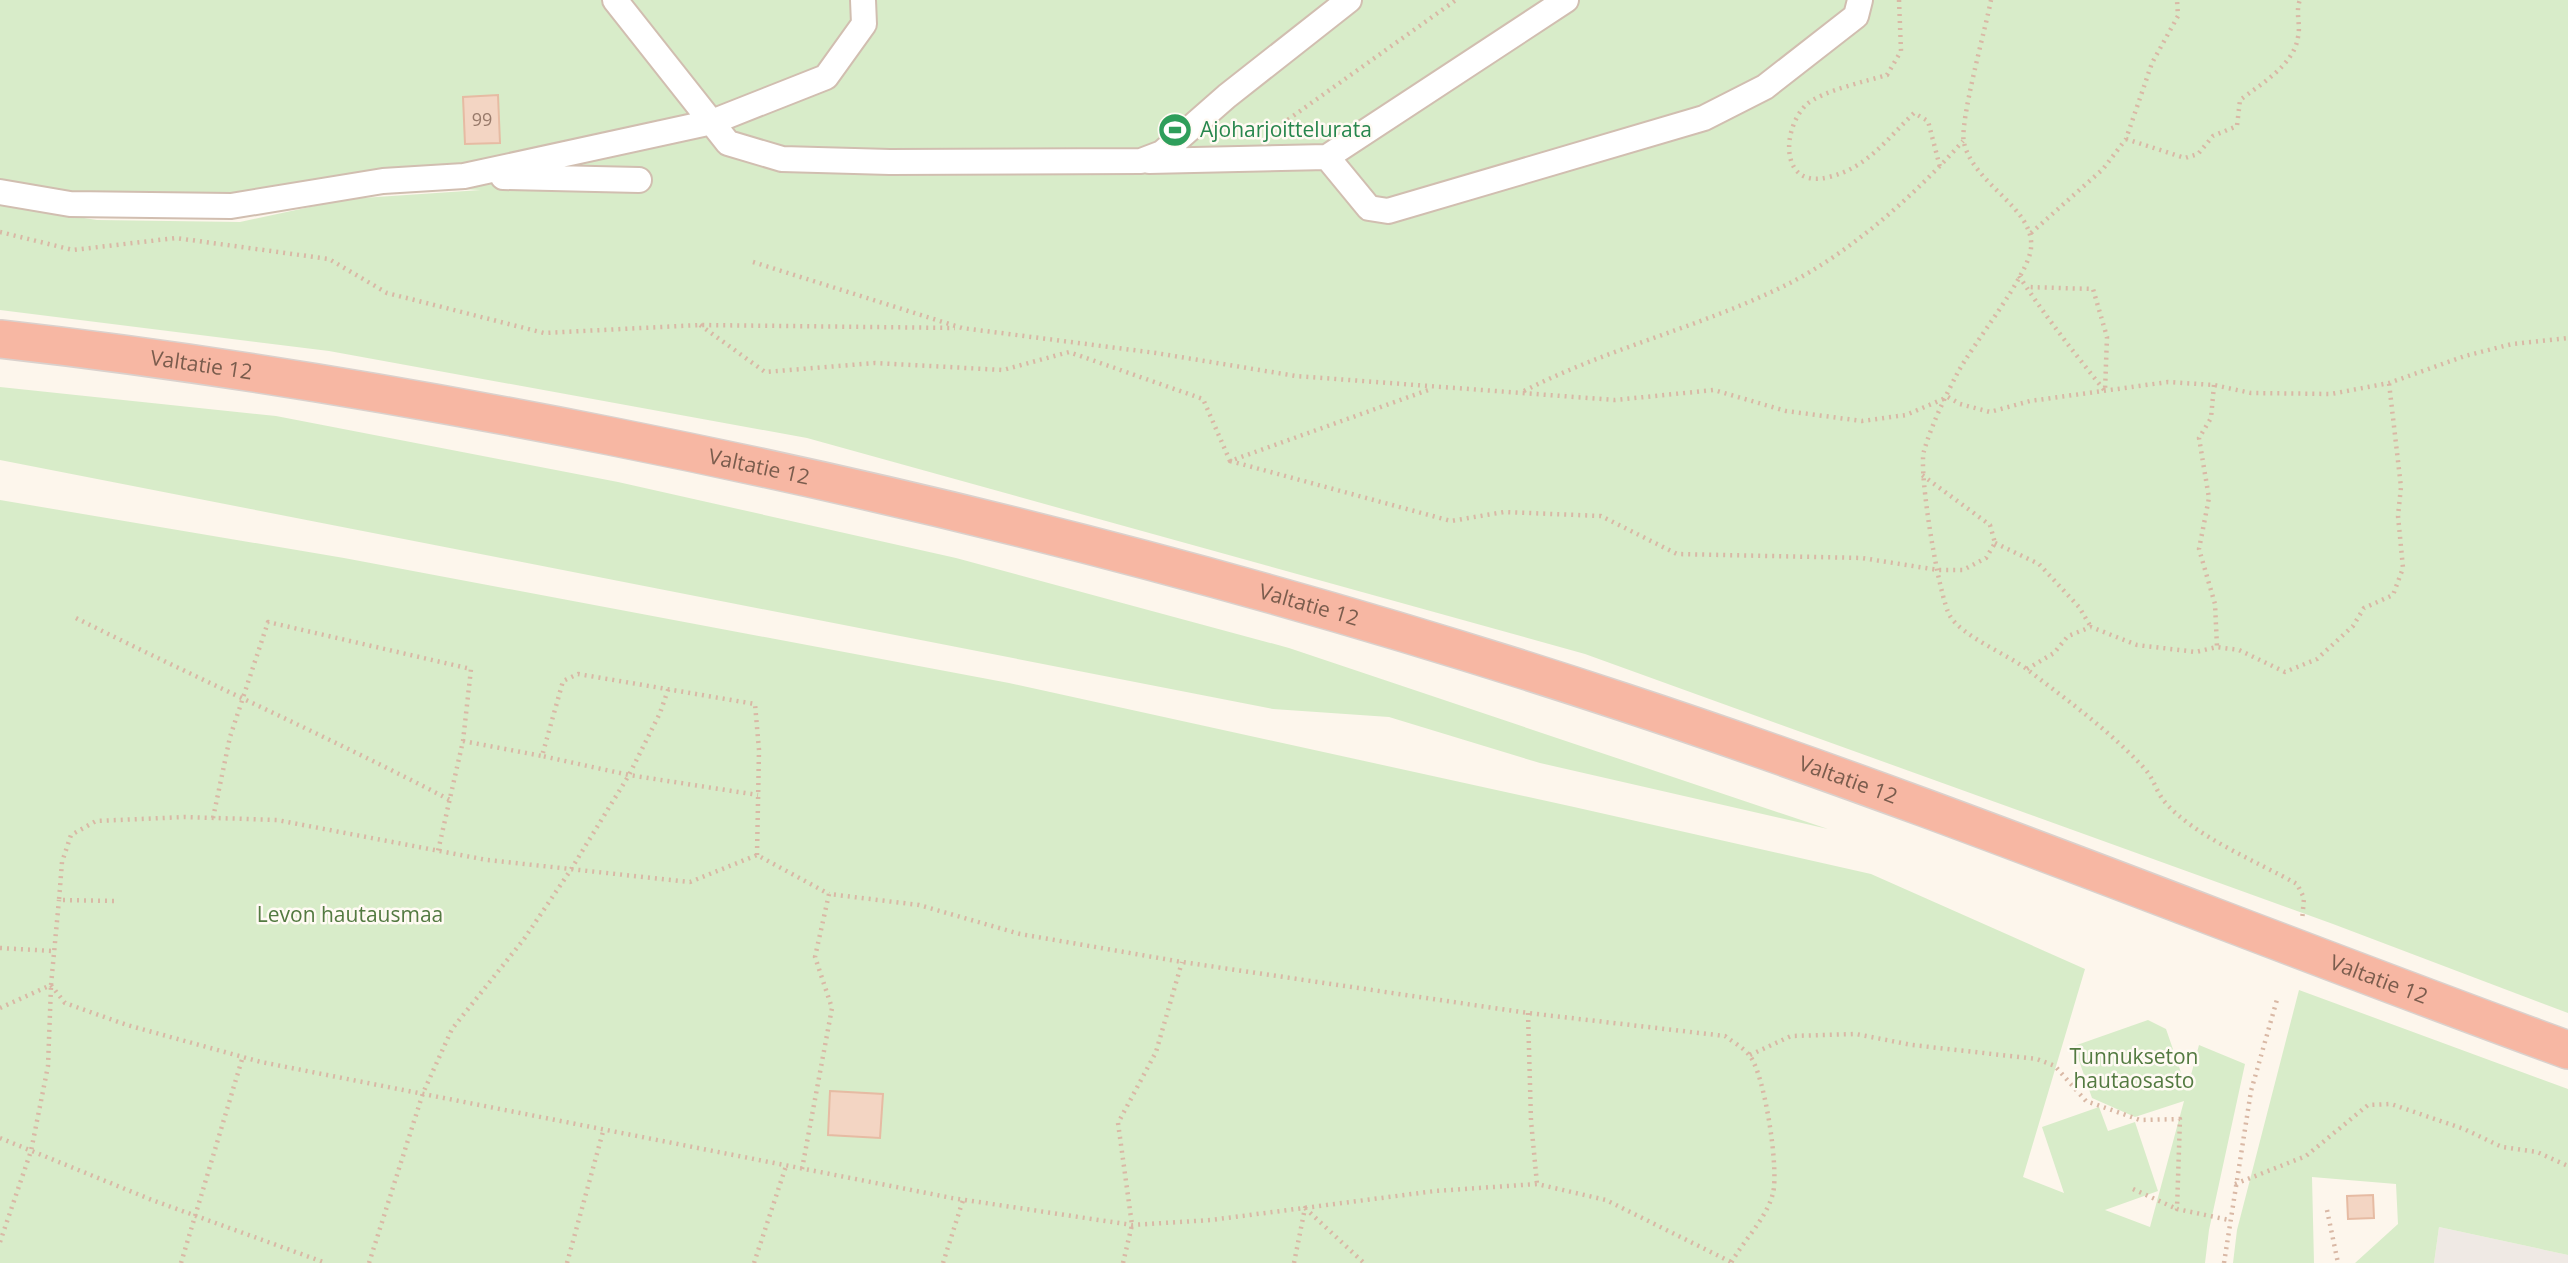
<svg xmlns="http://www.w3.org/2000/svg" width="2568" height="1263" font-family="'Open Sans',sans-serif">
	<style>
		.industrial { fill: #efe9e4 }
		.green { fill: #d8ecc9 }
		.building { fill: #f3d5c3; stroke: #e6bba3; stroke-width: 2 }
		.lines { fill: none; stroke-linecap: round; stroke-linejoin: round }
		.minor-casing { stroke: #d1beb0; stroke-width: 28 }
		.highway-casing { stroke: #dad1cd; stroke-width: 40 }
		.path { stroke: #d9b8a5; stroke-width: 4.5; stroke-dasharray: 2 5; stroke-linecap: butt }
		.minor { stroke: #fff; stroke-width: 24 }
		.highway { stroke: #f7b7a3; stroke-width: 37 }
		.labels { text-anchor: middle; stroke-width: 5; stroke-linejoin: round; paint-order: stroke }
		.number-label { font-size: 18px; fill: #987a6a }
		.leisure-label { font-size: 21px; fill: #27864d; stroke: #fffaf3; text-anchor: start }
		.street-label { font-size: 21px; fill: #7a5c4d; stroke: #fffaf3 }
		.park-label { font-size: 21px; fill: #537a41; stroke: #fffaf3 }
	</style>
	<rect width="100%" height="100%" fill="#fdf6ec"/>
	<path class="industrial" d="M 2439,1227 L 2568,1255 L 2568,1263 L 2434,1263 Z"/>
	<path class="green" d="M 0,0 L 2568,0 L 2568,1013 L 2333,924 L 1585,654 L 807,438 L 329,351 L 0,310 L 0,205 L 97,220 L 240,222 L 347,199 L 481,190 L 385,186 L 237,195 L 71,192 L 0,179 Z
		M 0,387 L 276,416 L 618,482 L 956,558 L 1289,648 L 1828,829 L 1540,763 L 1389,717 L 1273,709 L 0,460 Z
		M 0,500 L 344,558 L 1009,683 L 1574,807 L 1871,874 L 2085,969 L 2023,1177 L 2064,1193 L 2042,1127 L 2099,1107 L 2108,1131 L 2135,1122 L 2158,1191 L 2105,1210 L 2150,1227 L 2184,1101 L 2135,1117 L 2092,1098 L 2074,1046 L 2148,1020 L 2166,1029 L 2187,1090 L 2199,1045 L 2245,1064 L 2209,1230 L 2205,1263 L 0,1263 Z
		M 2299,990 L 2568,1089 L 2568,1255 L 2439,1227 L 2434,1263 L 2355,1263 L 2398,1224 L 2396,1184 L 2312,1177 L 2314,1263 L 2233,1263 L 2237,1230 Z"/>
	<path class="building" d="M 498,95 L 500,143 L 465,144 L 463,97 Z
		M 830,1091 L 883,1094 L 880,1138 L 828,1135 Z
		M 2373,1195 L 2374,1218 L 2348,1219 L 2347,1196 Z"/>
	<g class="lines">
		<g class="minor-casing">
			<path id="minor" d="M 615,0 L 728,143 L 782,159 L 890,162 L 1141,161 L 1162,153 L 1227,96 L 1349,0
				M 1327,157 L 1369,208 L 1388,211 L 1704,118 L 1765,87 L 1856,16 L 1860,0
				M 1149,161 L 1327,157 L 1566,0
				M 503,177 L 639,180
				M 0,192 L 70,204 L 231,206 L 383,181 L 464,176 L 712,122 L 826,77 L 864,24 L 863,0"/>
		</g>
		<g class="highway-casing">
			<g id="highway">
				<path id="s1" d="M 0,339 C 205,362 408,396 610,436 C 952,504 1291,592 1623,702 C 1942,807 2252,935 2568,1050"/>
			</g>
		</g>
		<path class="path" d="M 1899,0 L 1901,51 L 1887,75 C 1867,81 1821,91 1806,105 C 1781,130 1780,190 1829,177 C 1867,168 1887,139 1914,113 L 1928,121 L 1940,167
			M 1991,0 C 1986,27 1959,123 1964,143 C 1974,185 2035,208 2031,248 C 2029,275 1972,345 1957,374 C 1945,397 1931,426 1924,451 C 1918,471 1939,598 1950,616 C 1963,637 2007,654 2028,670 C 2067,700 2110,731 2144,768 C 2153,777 2156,791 2164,801 C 2193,836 2258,862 2297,884 L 2304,898 L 2302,921
			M 1265,136 L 1456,0
			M 2126,139 L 2185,158 L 2198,154 L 2213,136 L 2237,126 L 2240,100 C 2261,84 2294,65 2298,37 C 2301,24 2295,12 2300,0
			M 0,232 L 73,250 L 176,238 L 329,259 L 387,293 L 544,333 L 700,325 L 955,328
			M 2031,233 L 2103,169 L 2126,139 L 2152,63 L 2178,16 L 2177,0
			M 753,262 L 962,328 L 1156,353 L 1296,376 L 1615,400 L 1714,390 L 1786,411 L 1862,421 L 1906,415 L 1948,397
			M 2019,276 C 2045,316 2075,354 2105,391 L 2107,337 L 2093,289 L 2027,287
			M 700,325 L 765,372 L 875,363 L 1003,370 L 1069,352 L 1203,399 L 1230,461 L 1431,389
			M 2214,385 L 2211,418 L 2199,438 L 2209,498 L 2199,549 L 2215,604 L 2217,647
			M 1524,391 C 1608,348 1701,327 1786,285 C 1850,253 1915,195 1963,141
			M 1948,397 L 1960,404 L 1990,412 L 2030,401 L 2168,382 L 2214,385 L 2251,393 L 2331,394 L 2389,383 L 2465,356 L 2512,344 L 2568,338
			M 1230,461 L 1451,521 L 1504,512 L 1601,516 L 1677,554 L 1862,558 L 1938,570 L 1963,570 L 1986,558 L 1995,543 L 1990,525 L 1922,475
			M 1995,543 L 2039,564 L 2079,607 L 2091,627
			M 76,618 C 200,680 327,736 450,800
			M 2027,669 L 2054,653 L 2068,636 L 2091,627 L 2137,645 L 2196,652 L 2217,647 L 2239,650 L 2285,672 L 2317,659 L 2353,626 L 2364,608 L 2393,595 L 2403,568 L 2398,516 L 2401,487 L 2389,383
			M 463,741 L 542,756
			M 213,818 L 230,737 L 268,622 L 471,669 L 463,741 L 438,851
			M 757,855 L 759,750 L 755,704 L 578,674 L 563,681 L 542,756 L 629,775 L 758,795
			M 114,901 L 59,900 L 62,862 L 71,835 L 96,821 L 185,817 L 277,820 L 487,860 L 690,882 L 757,855 L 829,894
			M 0,948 L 53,951
			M 51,985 L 65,1003 L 127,1025 L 261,1062 L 952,1198 L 1132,1225 L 1211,1220 L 1435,1191 L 1537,1184 L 1606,1200 L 1731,1262
			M 0,1008 L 51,985 L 59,900
			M 1528,1013 L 1531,1121 L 1537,1184
			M 1750,1055 L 1791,1036 L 1856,1034 L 1912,1045 L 2037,1059 L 2055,1066 L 2086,1101 L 2140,1120 L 2180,1119 L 2177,1209 L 2229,1220
			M 0,1138 L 152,1200 L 326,1263
			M 802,1169 L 832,1008 L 815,957 L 829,894 L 919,905 L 1020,934 L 1182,962 L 1528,1013 L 1725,1036 C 1733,1042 1744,1048 1750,1056 C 1765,1076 1779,1169 1773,1193 C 1767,1218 1743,1241 1731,1263
			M 2235,1184 L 2306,1156 L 2368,1105 L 2391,1104 L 2464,1129 L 2502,1147 L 2537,1152 L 2568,1166
			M 2133,1189 L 2177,1209
			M 2327,1210 L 2338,1263
			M 0,1242 L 31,1151 L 48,1066 L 51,986
			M 181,1263 L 243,1056
			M 369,1263 L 423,1093 L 452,1029 L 524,939 L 570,871 L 629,775 L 660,713 L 669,687
			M 567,1263 L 604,1128
			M 754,1263 L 786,1166
			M 943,1263 L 963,1200
			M 1123,1263 L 1132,1225 L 1118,1123 L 1156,1052 L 1182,962
			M 1294,1263 L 1305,1208 L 1364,1263
			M 2224,1263 L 2251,1091 L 2278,996"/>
		<use href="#minor" class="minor"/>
		<use href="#highway" class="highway"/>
	</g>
	<defs>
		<g id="stadium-disc" transform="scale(1.75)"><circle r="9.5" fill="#2e9e5b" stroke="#fffaf3"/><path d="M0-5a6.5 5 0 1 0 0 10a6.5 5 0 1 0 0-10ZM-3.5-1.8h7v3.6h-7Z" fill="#fff"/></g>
	</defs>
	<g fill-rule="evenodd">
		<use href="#stadium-disc" x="1175" y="130"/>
	</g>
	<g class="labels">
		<g class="number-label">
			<text x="482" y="126">99</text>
		</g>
		<g class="leisure-label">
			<text x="1200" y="137">Ajoharjoittelurata</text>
		</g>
		<g class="street-label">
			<text dy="7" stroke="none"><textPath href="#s1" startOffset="203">Valtatie 12</textPath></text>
			<text dy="7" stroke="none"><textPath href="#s1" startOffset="770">Valtatie 12</textPath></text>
			<text dy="7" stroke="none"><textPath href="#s1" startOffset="1337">Valtatie 12</textPath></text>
			<text dy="7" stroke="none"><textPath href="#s1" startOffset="1904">Valtatie 12</textPath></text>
			<text dy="7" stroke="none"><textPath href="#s1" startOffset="2471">Valtatie 12</textPath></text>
		</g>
		<g class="park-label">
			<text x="350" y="922">Levon hautausmaa</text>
			<text x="2134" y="1064">Tunnukseton<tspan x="2134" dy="24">hautaosasto</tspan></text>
		</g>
	</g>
</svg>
